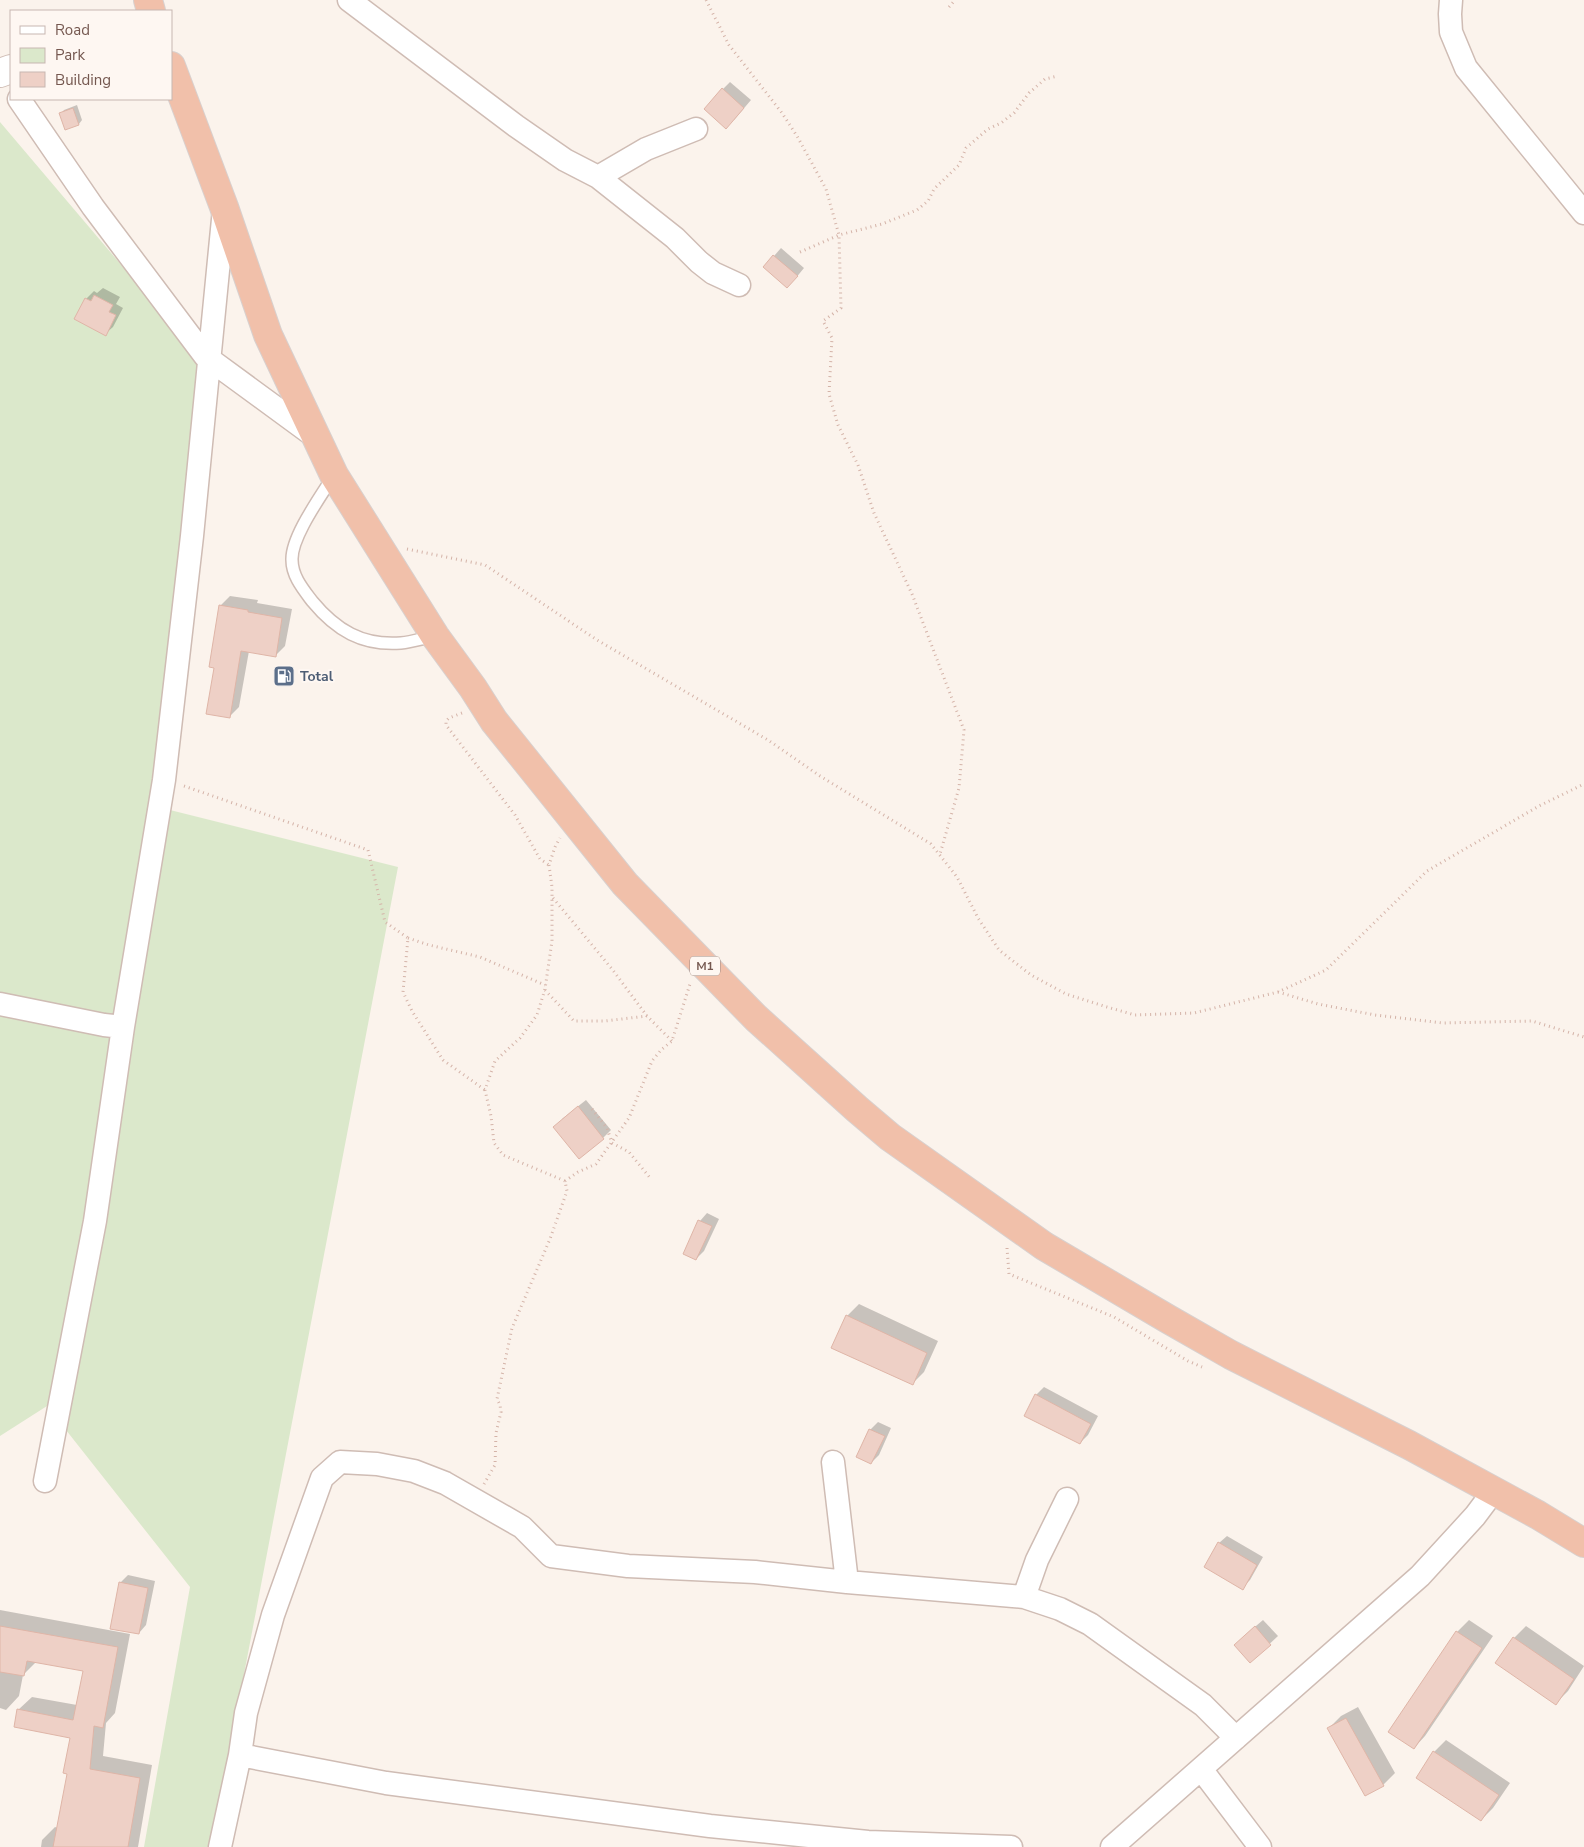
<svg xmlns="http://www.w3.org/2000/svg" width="1584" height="1847" font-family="'Nunito Sans',sans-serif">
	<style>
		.green { fill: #dbe8cb }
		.shadow { fill: #0003 }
		.building { fill: #eed0c6; stroke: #dfb5a7 }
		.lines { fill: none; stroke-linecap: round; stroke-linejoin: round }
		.service-casing { stroke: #cfbcb4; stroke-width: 14 }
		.minor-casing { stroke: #cfbcb4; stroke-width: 25 }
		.tertiary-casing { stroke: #cfbcb4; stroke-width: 30 }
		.trunk-casing { stroke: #d8d0ce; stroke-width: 30 }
		.path { stroke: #d4b3a8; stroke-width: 3; stroke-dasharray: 1 4; stroke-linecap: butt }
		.service { stroke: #fff; stroke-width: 11 }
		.minor { stroke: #fff; stroke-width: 22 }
		.tertiary { stroke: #fff; stroke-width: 28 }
		.trunk { stroke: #f1c0aa; stroke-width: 28 }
		.labels { text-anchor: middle; stroke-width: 4; stroke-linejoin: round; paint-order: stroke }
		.shield { fill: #fef7f2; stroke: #9e8881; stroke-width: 1 }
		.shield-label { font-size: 12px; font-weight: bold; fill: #755850 }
		.service-label { font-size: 14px; font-weight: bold; fill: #4e5e75; stroke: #fef7f2; text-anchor: start }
	</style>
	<rect width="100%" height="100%" fill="#fbf3ec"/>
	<path class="green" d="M 0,122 L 201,359 L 154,806 L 398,867 L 211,1847 L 144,1847 L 190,1587 L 47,1406 L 0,1436 Z"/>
	<path class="shadow" d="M 730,82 L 751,100 L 734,120 L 723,89 Z
		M 77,105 L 82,120 L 79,124 L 66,128 L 61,114 L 64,110 Z
		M 781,248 L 804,268 L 795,279 L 774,256 Z
		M 103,288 L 120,297 L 116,304 L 123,308 L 113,327 L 105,334 L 86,299 L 94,291 L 97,293 Z
		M 230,596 L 258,600 L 257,603 L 292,609 L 285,646 L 275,656 L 249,651 L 239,707 L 229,717 L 216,667 L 220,606 Z
		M 586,1100 L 611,1130 L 603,1138 L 562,1119 Z
		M 707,1213 L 719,1219 L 704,1251 L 696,1259 L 700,1221 Z
		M 859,1304 L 938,1341 L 924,1372 L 912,1384 L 847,1316 Z
		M 1044,1387 L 1098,1416 L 1088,1435 L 1080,1443 L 1036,1395 Z
		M 878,1422 L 891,1428 L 879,1455 L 871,1463 L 858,1456 L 870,1430 Z
		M 1227,1536 L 1263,1557 L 1250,1580 L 1242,1588 L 1219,1543 Z
		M 128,1575 L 155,1581 L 146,1625 L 139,1633 L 120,1583 Z
		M 0,1610 L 130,1634 L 115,1713 L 106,1723 L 103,1756 L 152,1765 L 138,1847 L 41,1847 L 42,1840 L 55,1827 L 58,1828 L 69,1773 L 71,1737 L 18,1710 L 32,1697 L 77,1705 L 84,1670 L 37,1661 L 23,1675 L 19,1696 L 6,1710 L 0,1708 Z
		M 1263,1620 L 1278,1636 L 1250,1662 L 1243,1637 Z
		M 1469,1620 L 1493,1636 L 1425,1736 L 1414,1748 L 1457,1632 Z
		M 1526,1626 L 1584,1666 L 1568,1691 L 1556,1703 L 1497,1663 L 1514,1638 Z
		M 1358,1707 L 1395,1773 L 1383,1785 L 1365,1795 L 1329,1728 L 1341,1716 Z
		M 1446,1740 L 1510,1783 L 1493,1808 L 1481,1820 L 1434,1752 Z"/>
	<path class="building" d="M 722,88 L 744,108 L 726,129 L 704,109 Z
		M 73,108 L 79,125 L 65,130 L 59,113 Z
		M 773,255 L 798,276 L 787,288 L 763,267 Z
		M 94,295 L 113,305 L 109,312 L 116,315 L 106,336 L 74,319 L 85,298 L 91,301 Z
		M 219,605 L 248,610 L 248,612 L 282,618 L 276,657 L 241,651 L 230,718 L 206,714 L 214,668 L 209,667 Z
		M 578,1106 L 604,1139 L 579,1159 L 553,1127 Z
		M 698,1220 L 712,1226 L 696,1260 L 683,1254 Z
		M 846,1315 L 927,1353 L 913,1385 L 831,1348 Z
		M 1035,1394 L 1091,1424 L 1080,1444 L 1024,1416 Z
		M 869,1429 L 885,1436 L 871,1464 L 856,1457 Z
		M 1218,1542 L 1257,1565 L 1243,1590 L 1204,1567 Z
		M 119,1582 L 148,1588 L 139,1634 L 110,1629 Z
		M 0,1626 L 118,1647 L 103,1728 L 94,1726 L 90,1769 L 140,1778 L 128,1847 L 53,1847 L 67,1774 L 63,1773 L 70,1738 L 14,1727 L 17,1709 L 73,1720 L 83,1671 L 27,1661 L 24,1676 L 0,1672 Z
		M 1255,1626 L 1271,1645 L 1250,1663 L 1234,1645 Z
		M 1456,1631 L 1482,1648 L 1414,1749 L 1388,1732 Z
		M 1513,1637 L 1574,1679 L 1556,1705 L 1495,1663 Z
		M 1346,1718 L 1384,1786 L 1365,1796 L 1327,1728 Z
		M 1433,1751 L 1499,1795 L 1481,1821 L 1416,1778 Z"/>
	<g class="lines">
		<g class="service-casing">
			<path id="service" d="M 334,475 C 321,496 291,537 292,560 C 292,576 303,589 312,601 C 336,630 362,646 401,643 C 412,642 424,638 435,636"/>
		</g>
		<g class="minor-casing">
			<path id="minor" d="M 349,0 L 516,126 L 565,160 L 598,177 L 646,149 L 696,129
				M 1451,0 L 1450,14 L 1451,32 L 1466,68 L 1584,213
				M 19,99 L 93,207 L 205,356 L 317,438
				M 598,177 L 675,238 L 699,262 L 713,273 L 739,285
				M 0,1004 L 104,1025 L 123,1027 L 164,780 L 192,536 L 224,209
				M 833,1462 L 847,1582
				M 45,1481 L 95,1221 L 123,1027
				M 1067,1499 L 1037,1560 L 1024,1597 L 1060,1609 L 1090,1624 L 1203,1705 L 1236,1738
				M 1201,1769 L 1260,1847
				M 220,1847 L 240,1755
				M 1011,1847 L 868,1842 L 710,1826 L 386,1783 L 240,1755 L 246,1713 L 273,1615 L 322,1478 L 340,1462 L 377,1464 L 414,1471 L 445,1483 L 522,1527 L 551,1556 L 628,1566 L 755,1572 L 847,1582 L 1024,1597
				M 1112,1847 L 1420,1576 L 1475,1516 L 1493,1492"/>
		</g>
		<g class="tertiary-casing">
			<path id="tertiary" d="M 0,73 L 11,69"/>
		</g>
		<g class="trunk-casing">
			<path id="trunk" d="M 148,0 L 151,11
				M 171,66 L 224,207 L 268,335 L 334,475 L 435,636 L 473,688 L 494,721 L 625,884 L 756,1018 L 857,1109 L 890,1137 L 1044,1246 L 1168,1319 L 1231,1355 L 1409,1445 L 1538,1515 L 1584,1543"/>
		</g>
		<path class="path" d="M 706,0 L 729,45 L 782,113 L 797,136 L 826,189 L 839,235 L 841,308 L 823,321 L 832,338 L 829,394 L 838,425 L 858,465 L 874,513 L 912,594 L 964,730 L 959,788 L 940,854
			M 949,7 L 955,0
			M 800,252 L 839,235 L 882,224 L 917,210 L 928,201 L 934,189 L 959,165 L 966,148 L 988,129 L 1001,123 L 1014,113 L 1029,93 L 1045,79 L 1058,76
			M 407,549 L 485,565 L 597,640 L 768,740 L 820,776 L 931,844 L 957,877 L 978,918 L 999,950 L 1031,975 L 1066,994 L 1107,1007 L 1135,1015 L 1194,1013 L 1278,992 L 1326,970 L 1427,871 L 1539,806 L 1584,784
			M 462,713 L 449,718 L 446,721 L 446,725 L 515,815 L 540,859 L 549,865
			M 184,786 L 368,850 L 385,922 L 408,938 L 403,992 L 412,1011 L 443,1060 L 485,1090
			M 553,898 L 612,969 L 647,1016 L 672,1041
			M 408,938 L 429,945 L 480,957 L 545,985
			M 545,990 L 574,1021 L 605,1021 L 647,1016
			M 1278,992 L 1318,1004 L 1375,1015 L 1443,1023 L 1532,1021 L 1584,1037
			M 592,1109 L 607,1128 L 612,1143 L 629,1152 L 651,1179
			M 565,1181 L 578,1172 L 596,1164 L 629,1118 L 652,1061 L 661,1050 L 672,1041 L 690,984
			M 1007,1248 L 1009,1274 L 1114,1317 L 1188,1361 L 1202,1367
			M 484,1484 L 495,1465 L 496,1433 L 501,1412 L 500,1405 L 497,1399 L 512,1328 L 550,1239 L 567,1191 L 565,1181 L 503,1155 L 494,1143 L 491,1116 L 485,1090 L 495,1061 L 520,1038 L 537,1015 L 545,989 L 552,941 L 552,887 L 549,865 L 555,847 L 560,838"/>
		<use href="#service" class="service"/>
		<use href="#minor" class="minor"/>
		<use href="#tertiary" class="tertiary"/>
		<use href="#trunk" class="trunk"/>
	</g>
	<defs>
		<g id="fuel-square" transform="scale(1.125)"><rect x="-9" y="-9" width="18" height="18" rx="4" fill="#5c6f8a" stroke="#fef7f2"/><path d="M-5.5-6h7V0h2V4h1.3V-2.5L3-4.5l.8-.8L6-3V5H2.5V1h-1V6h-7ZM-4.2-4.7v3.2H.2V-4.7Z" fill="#fff"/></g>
	</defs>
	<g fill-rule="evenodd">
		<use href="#fuel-square" x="284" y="676"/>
	</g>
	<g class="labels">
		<rect class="shield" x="690" y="956.5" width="30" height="19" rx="4"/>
		<g class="shield-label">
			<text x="705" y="970">M1</text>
		</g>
		<g class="service-label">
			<text x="300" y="681">Total</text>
		</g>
	</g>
	<rect x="10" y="10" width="162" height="90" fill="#fef7f2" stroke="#c7b7b1"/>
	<rect x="20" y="26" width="25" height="8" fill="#ffffff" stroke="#c7b7b1"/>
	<text x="55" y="35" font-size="15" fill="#755850">Road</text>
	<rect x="20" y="48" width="25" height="15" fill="#dbe8cb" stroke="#c7b7b1"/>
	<text x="55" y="60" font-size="15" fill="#755850">Park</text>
	<rect x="20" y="72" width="25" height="15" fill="#eed0c6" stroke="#c7b7b1"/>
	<text x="55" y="85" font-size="15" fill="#755850">Building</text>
</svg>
